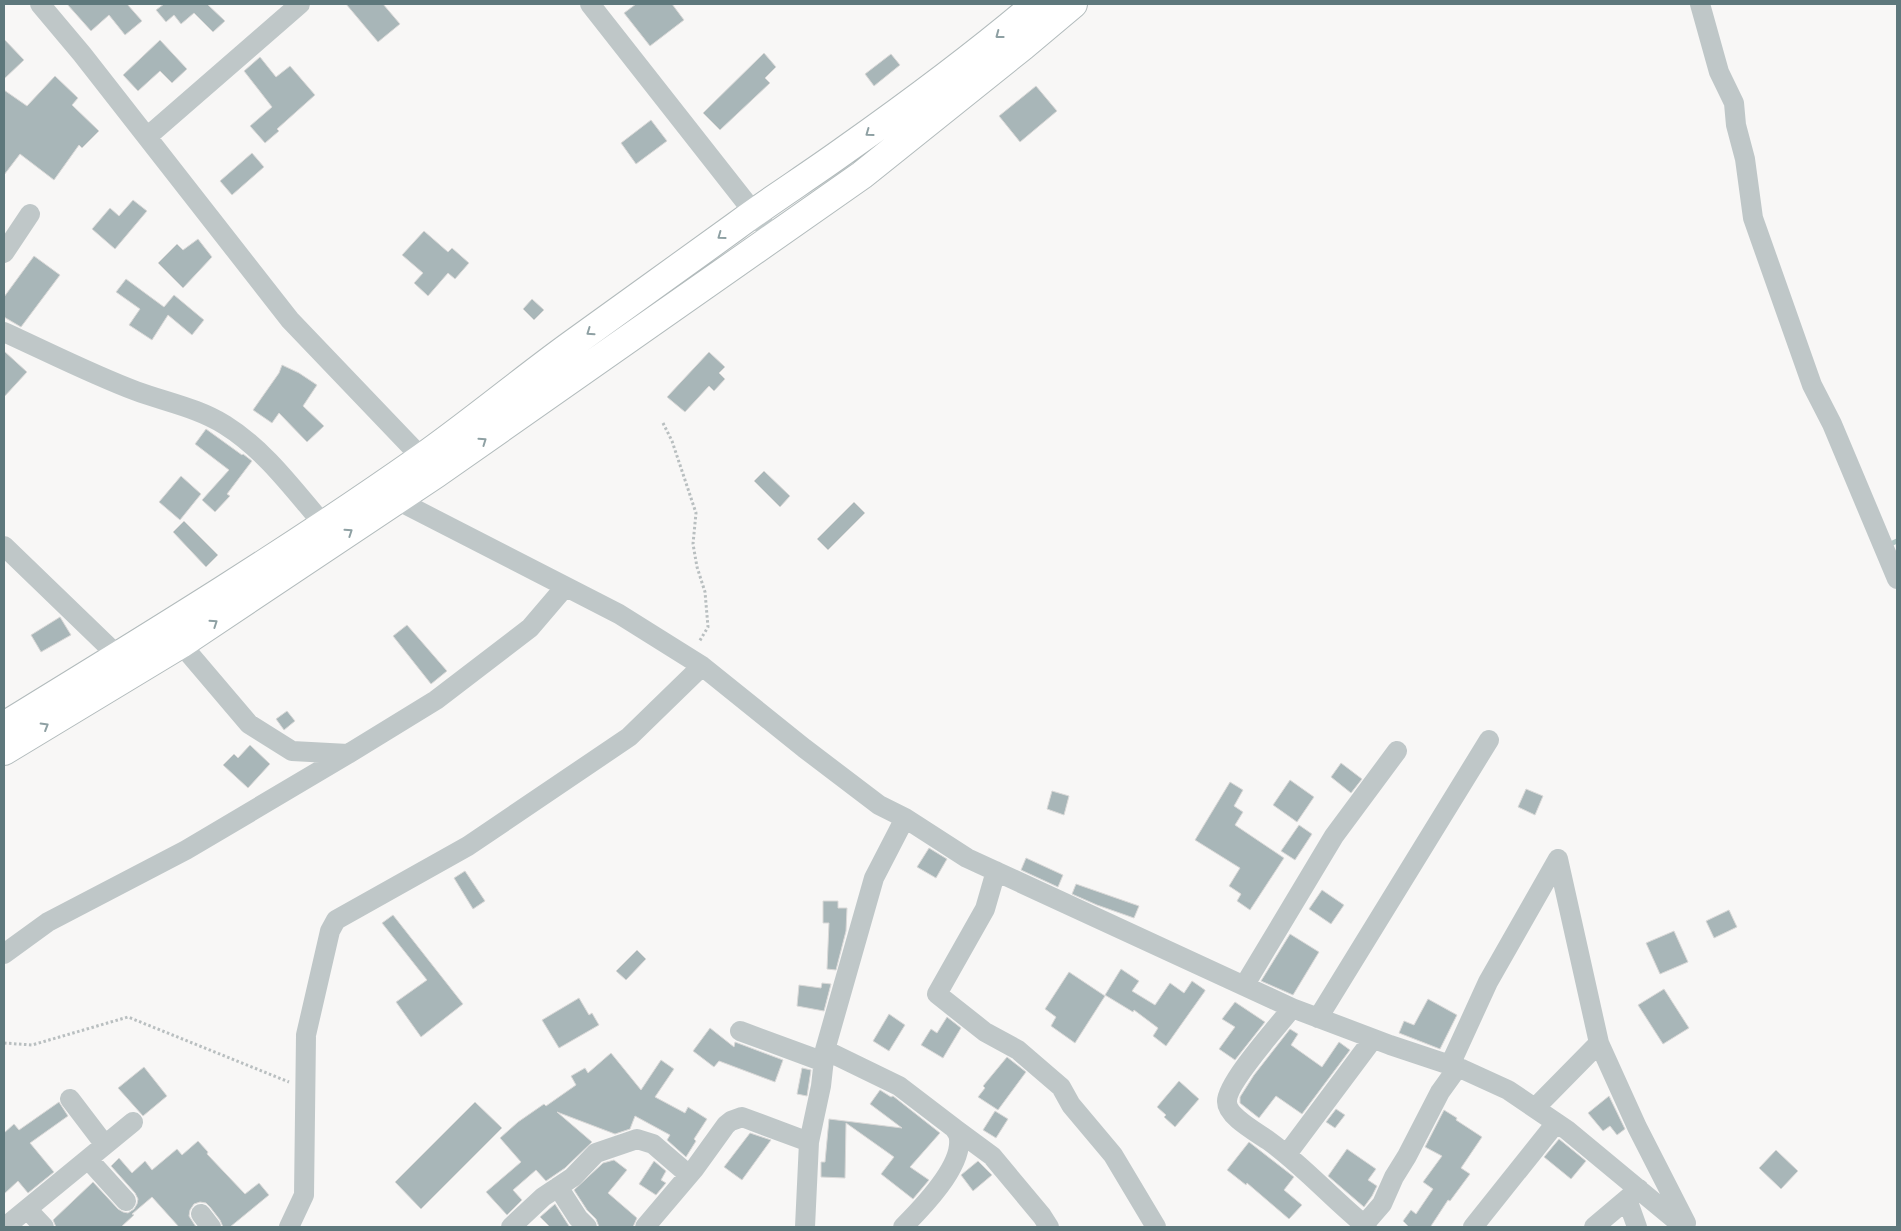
<svg xmlns="http://www.w3.org/2000/svg" width="1901" height="1231" font-family="'DejaVu Sans',sans-serif">
	<style>
		.lines { fill: none; stroke-linecap: round; stroke-linejoin: round }
		.stream { stroke: #b4c9c7; stroke-width: 5 }
		.building { fill: #a8b6b8; stroke: #dad9d8 }
		.primary-casing { stroke: #b2bbbc; stroke-width: 30 }
		.path { stroke: #b9bfc0; stroke-width: 3; stroke-dasharray: 2.5 2.5; stroke-linecap: butt }
		.street { stroke: #bfc7c8; stroke-width: 20 }
		.primary { stroke: #fff; stroke-width: 28 }
		.oneway { stroke: #8ea0a3 }
	</style>
	<rect width="100%" height="100%" fill="#f8f7f6"/>
	<g class="lines">
		<path class="stream" d="M 1886,546 L 1897,541"/>
	</g>
	<path class="building" d="M 67,4 L 127,4 L 142,21 L 125,35 L 109,15 L 91,31 Z
		M 164,4 L 207,4 L 225,21 L 213,32 L 194,13 L 181,24 L 174,15 L 166,22 L 156,10 Z
		M 346,4 L 383,4 L 400,24 L 378,42 Z
		M 636,4 L 672,4 L 684,20 L 650,46 L 624,13 Z
		M 4,39 L 24,60 L 4,79 Z
		M 160,40 L 187,69 L 172,83 L 160,71 L 138,91 L 123,75 Z
		M 764,53 L 776,67 L 765,78 L 770,83 L 720,130 L 703,113 Z
		M 891,54 L 900,65 L 874,86 L 865,74 Z
		M 260,57 L 276,77 L 290,66 L 315,95 L 277,129 L 279,131 L 265,143 L 250,126 L 272,107 L 244,71 Z
		M 55,76 L 78,98 L 72,105 L 99,131 L 82,148 L 79,145 L 54,180 L 20,154 L 4,175 L 4,90 L 27,106 Z
		M 1036,86 L 1057,111 L 1020,142 L 999,116 Z
		M 651,120 L 667,141 L 636,164 L 621,143 Z
		M 252,153 L 264,167 L 232,195 L 220,181 Z
		M 133,200 L 147,211 L 115,249 L 92,229 L 110,208 L 119,216 Z
		M 424,231 L 448,252 L 452,248 L 469,263 L 455,279 L 448,273 L 428,296 L 414,283 L 423,273 L 402,255 Z
		M 198,239 L 212,257 L 183,288 L 158,263 L 177,244 L 183,250 Z
		M 34,256 L 60,275 L 21,327 L 4,317 L 4,297 Z
		M 126,279 L 164,307 L 174,295 L 204,320 L 192,335 L 168,315 L 152,340 L 129,325 L 140,309 L 116,292 Z
		M 532,299 L 544,310 L 534,320 L 523,309 Z
		M 4,351 L 27,372 L 4,397 Z
		M 709,352 L 725,367 L 719,373 L 725,379 L 714,391 L 709,386 L 685,412 L 667,397 Z
		M 282,365 L 299,373 L 317,385 L 303,406 L 324,426 L 307,442 L 279,413 L 272,423 L 253,410 L 279,373 Z
		M 206,429 L 242,455 L 243,454 L 252,461 L 227,494 L 230,496 L 215,512 L 202,500 L 229,470 L 195,444 Z
		M 764,471 L 790,496 L 780,507 L 754,481 Z
		M 181,476 L 201,494 L 180,520 L 159,502 Z
		M 854,502 L 865,513 L 828,550 L 817,539 Z
		M 184,521 L 218,555 L 206,567 L 173,532 Z
		M 60,617 L 71,635 L 41,652 L 31,635 Z
		M 407,625 L 447,671 L 431,684 L 393,636 Z
		M 287,711 L 295,721 L 284,730 L 276,719 Z
		M 250,745 L 270,764 L 248,788 L 223,765 L 234,754 L 238,758 Z
		M 1341,763 L 1362,779 L 1351,793 L 1331,777 Z
		M 1290,780 L 1314,797 L 1297,822 L 1273,805 Z
		M 1230,782 L 1243,790 L 1234,806 L 1243,812 L 1235,825 L 1284,858 L 1250,910 L 1237,901 L 1241,894 L 1229,886 L 1240,868 L 1195,840 Z
		M 1526,789 L 1543,796 L 1535,815 L 1518,807 Z
		M 1052,791 L 1069,796 L 1064,815 L 1047,809 Z
		M 1299,825 L 1312,834 L 1295,860 L 1281,851 Z
		M 929,848 L 947,859 L 936,878 L 917,867 Z
		M 1026,858 L 1063,875 L 1058,887 L 1021,870 Z
		M 465,871 L 485,901 L 473,909 L 454,878 Z
		M 1076,884 L 1139,906 L 1134,918 L 1097,905 L 1072,894 Z
		M 1322,890 L 1344,905 L 1331,924 L 1309,909 Z
		M 823,901 L 838,901 L 838,908 L 847,908 L 846,931 L 836,970 L 827,969 L 829,923 L 823,923 Z
		M 1729,910 L 1737,927 L 1714,938 L 1706,921 Z
		M 393,915 L 463,1004 L 421,1037 L 396,1002 L 427,980 L 382,923 Z
		M 1674,931 L 1688,962 L 1660,974 L 1646,943 Z
		M 1290,934 L 1319,952 L 1293,995 L 1261,981 Z
		M 637,950 L 646,959 L 626,980 L 616,971 Z
		M 1121,969 L 1139,981 L 1132,991 L 1155,1005 L 1170,983 L 1184,993 L 1192,981 L 1205,990 L 1205,991 L 1166,1046 L 1153,1036 L 1158,1028 L 1134,1010 L 1133,1012 L 1105,995 Z
		M 1069,972 L 1105,996 L 1075,1043 L 1051,1026 L 1056,1017 L 1045,1009 Z
		M 822,983 L 831,984 L 824,1011 L 797,1006 L 799,985 L 821,988 Z
		M 1664,989 L 1689,1028 L 1663,1044 L 1638,1005 Z
		M 579,998 L 589,1015 L 592,1013 L 599,1025 L 559,1048 L 542,1020 Z
		M 1428,999 L 1457,1015 L 1440,1049 L 1399,1033 L 1404,1021 L 1414,1025 Z
		M 1235,1002 L 1265,1022 L 1235,1060 L 1219,1049 L 1235,1027 L 1222,1019 Z
		M 889,1014 L 905,1025 L 889,1051 L 873,1041 Z
		M 947,1017 L 961,1028 L 943,1058 L 921,1045 L 931,1029 L 937,1033 Z
		M 710,1028 L 734,1047 L 735,1042 L 783,1060 L 775,1082 L 719,1061 L 714,1067 L 693,1051 Z
		M 1290,1029 L 1298,1034 L 1291,1045 L 1322,1067 L 1339,1042 L 1350,1050 L 1302,1114 L 1276,1096 L 1259,1118 L 1240,1103 L 1240,1097 L 1254,1075 Z
		M 611,1053 L 641,1090 L 661,1060 L 674,1069 L 655,1097 L 685,1113 L 688,1107 L 707,1119 L 694,1139 L 696,1141 L 686,1157 L 667,1140 L 670,1135 L 635,1116 L 630,1129 L 615,1134 L 557,1112 L 592,1142 L 565,1168 L 546,1181 L 536,1170 L 513,1190 L 522,1200 L 507,1215 L 486,1192 L 521,1162 L 500,1138 L 518,1122 L 544,1104 L 546,1106 L 576,1085 L 571,1076 L 585,1068 L 588,1073 Z
		M 1007,1057 L 1026,1072 L 998,1110 L 978,1097 L 985,1088 L 983,1086 Z
		M 144,1067 L 167,1096 L 143,1116 L 118,1088 Z
		M 802,1068 L 811,1070 L 807,1096 L 797,1094 Z
		M 1179,1081 L 1199,1099 L 1175,1127 L 1164,1117 L 1166,1115 L 1157,1107 Z
		M 880,1090 L 891,1097 L 893,1096 L 940,1133 L 910,1167 L 929,1180 L 913,1199 L 881,1174 L 894,1157 L 846,1123 L 845,1178 L 821,1177 L 821,1162 L 825,1162 L 829,1119 L 902,1128 L 870,1104 Z
		M 1609,1096 L 1625,1129 L 1617,1135 L 1610,1126 L 1603,1131 L 1588,1113 Z
		M 59,1102 L 68,1116 L 30,1143 L 54,1172 L 28,1193 L 18,1181 L 4,1194 L 4,1133 L 14,1124 L 19,1130 Z
		M 475,1102 L 502,1128 L 421,1209 L 395,1182 Z
		M 1336,1109 L 1345,1115 L 1335,1128 L 1326,1122 Z
		M 1444,1110 L 1457,1118 L 1456,1120 L 1482,1137 L 1461,1168 L 1470,1174 L 1450,1201 L 1448,1200 L 1431,1226 L 1432,1227 L 1408,1227 L 1408,1226 L 1403,1221 L 1411,1210 L 1416,1214 L 1433,1189 L 1423,1182 L 1442,1156 L 1425,1147 Z
		M 995,1111 L 1008,1119 L 996,1138 L 983,1130 Z
		M 750,1133 L 771,1140 L 742,1180 L 724,1167 Z
		M 1559,1139 L 1586,1161 L 1571,1179 L 1544,1157 Z
		M 198,1141 L 208,1152 L 207,1154 L 245,1194 L 259,1183 L 269,1195 L 230,1227 L 223,1227 L 220,1220 L 210,1207 L 206,1203 L 200,1202 L 194,1204 L 190,1210 L 189,1216 L 196,1227 L 179,1227 L 152,1197 L 132,1214 L 134,1215 L 121,1227 L 56,1227 L 53,1220 L 93,1182 L 118,1209 L 123,1212 L 128,1213 L 134,1209 L 137,1204 L 138,1199 L 135,1193 L 111,1166 L 119,1158 L 132,1173 L 145,1161 L 152,1170 L 177,1149 L 182,1155 Z
		M 1249,1142 L 1294,1177 L 1284,1190 L 1302,1205 L 1289,1219 L 1247,1183 L 1246,1185 L 1227,1170 Z
		M 1347,1149 L 1376,1169 L 1368,1180 L 1377,1186 L 1372,1196 L 1364,1207 L 1328,1176 Z
		M 1776,1150 L 1798,1171 L 1781,1189 L 1759,1168 Z
		M 614,1160 L 627,1170 L 608,1193 L 637,1218 L 633,1227 L 599,1227 L 596,1219 L 587,1210 L 574,1190 L 603,1163 Z
		M 654,1161 L 666,1171 L 661,1180 L 666,1183 L 656,1195 L 639,1184 Z
		M 978,1161 L 992,1175 L 973,1191 L 961,1175 Z
		M 555,1204 L 569,1226 L 568,1227 L 550,1227 L 540,1217 Z"/>
	<g class="lines">
		<g class="primary-casing">
			<path id="primary" d="M 4,726 C 144,640 285,554 420,459 C 471,423 520,382 571,345 C 626,305 681,266 736,226 C 771,200 809,176 845,150 C 910,104 975,56 1036,4
				M 4,751 L 181,644 L 437,473 L 862,175 L 1023,46 L 1073,4"/>
		</g>
		<path class="path" d="M 663,423 L 672,441 L 696,513 L 693,544 L 697,567 L 705,592 L 708,627 L 699,642
			M 4,1043 L 32,1045 L 128,1017 L 289,1082"/>
		<path class="street" d="M 40,4 L 82,54 L 290,320 L 422,458
			M 590,4 L 773,237
			M 1700,4 L 1719,72 L 1734,103 L 1736,125 L 1745,159 L 1753,218 L 1812,385 L 1832,424 L 1897,579
			M 147,137 L 300,4
			M 4,253 L 30,214
			M 4,332 C 48,352 91,374 136,391 C 166,402 198,408 225,425 C 265,450 293,489 324,525
			M 397,500 L 619,614 L 702,666 L 804,748 L 879,805 L 905,818 L 967,858 L 1292,1008 L 1390,1045 L 1462,1069 L 1508,1090 L 1567,1130 L 1684,1227
			M 4,546 L 118,656
			M 181,644 L 249,724 L 292,751 L 348,754 L 436,700 L 530,628 L 565,587
			M 1558,859 L 1599,1043 L 1637,1127 L 1686,1223
			M 996,871 L 985,909 L 937,994 L 985,1032 L 1018,1050 L 1061,1087 L 1071,1105 L 1113,1155 L 1156,1227
			M 4,954 L 48,922 L 186,850 L 348,754
			M 1244,986 L 1334,836 L 1397,751
			M 1292,1008 C 1279,1025 1227,1082 1227,1101 C 1226,1116 1258,1133 1269,1141 C 1305,1167 1333,1200 1367,1227
			M 1318,1018 L 1489,740
			M 740,1031 L 824,1062
			M 825,1050 L 899,1086 L 954,1128 C 956,1131 959,1135 959,1139 C 962,1167 922,1208 903,1227
			M 1450,1065 L 1488,982 L 1558,859
			M 70,1099 L 105,1145
			M 1535,1108 L 1599,1043
			M 954,1128 L 992,1156 L 1042,1216 L 1049,1227
			M 1287,1154 L 1373,1039
			M 88,1159 L 126,1201
			M 558,1187 L 578,1218 L 587,1227
			M 1627,1199 L 1637,1227
			M 27,1209 L 44,1227
			M 201,1214 L 211,1227
			M 5,1227 L 133,1122
			M 289,1227 L 304,1195 L 306,1035 L 330,931 L 336,920 L 468,846 L 629,737 L 702,666
			M 511,1227 L 543,1197 L 573,1177 L 596,1153 L 637,1139 L 653,1144 L 689,1175
			M 645,1227 L 695,1168 L 726,1125 L 731,1121 L 742,1117 L 809,1142
			M 805,1227 L 809,1142 L 821,1086 L 825,1050 L 874,878 L 905,818
			M 1362,1227 L 1382,1204 L 1394,1177 L 1407,1156 L 1440,1092 L 1458,1067
			M 1473,1227 L 1556,1123
			M 1594,1227 L 1639,1189"/>
		<use href="#primary" class="primary"/>
	</g>
	<defs><path id="oneway-chevron" d="M-2-3.5L2.5 0L-2 3.5" fill="none" stroke-width="1.6" stroke-linecap="round" stroke-linejoin="round" transform="scale(1.25)"/></defs>
	<g class="oneway">
		<use href="#oneway-chevron" transform="translate(999 35) rotate(143)"/>
		<use href="#oneway-chevron" transform="translate(869 133) rotate(144)"/>
		<use href="#oneway-chevron" transform="translate(721 236) rotate(144)"/>
		<use href="#oneway-chevron" transform="translate(590 332) rotate(145)"/>
		<use href="#oneway-chevron" transform="translate(483 441) rotate(-35)"/>
		<use href="#oneway-chevron" transform="translate(349 532) rotate(-34)"/>
		<use href="#oneway-chevron" transform="translate(214 623) rotate(-34)"/>
		<use href="#oneway-chevron" transform="translate(45 726) rotate(-31)"/>
	</g>
	<rect width="1901" height="1231" fill="none" stroke="#5e787c" stroke-width="10"/>
</svg>
